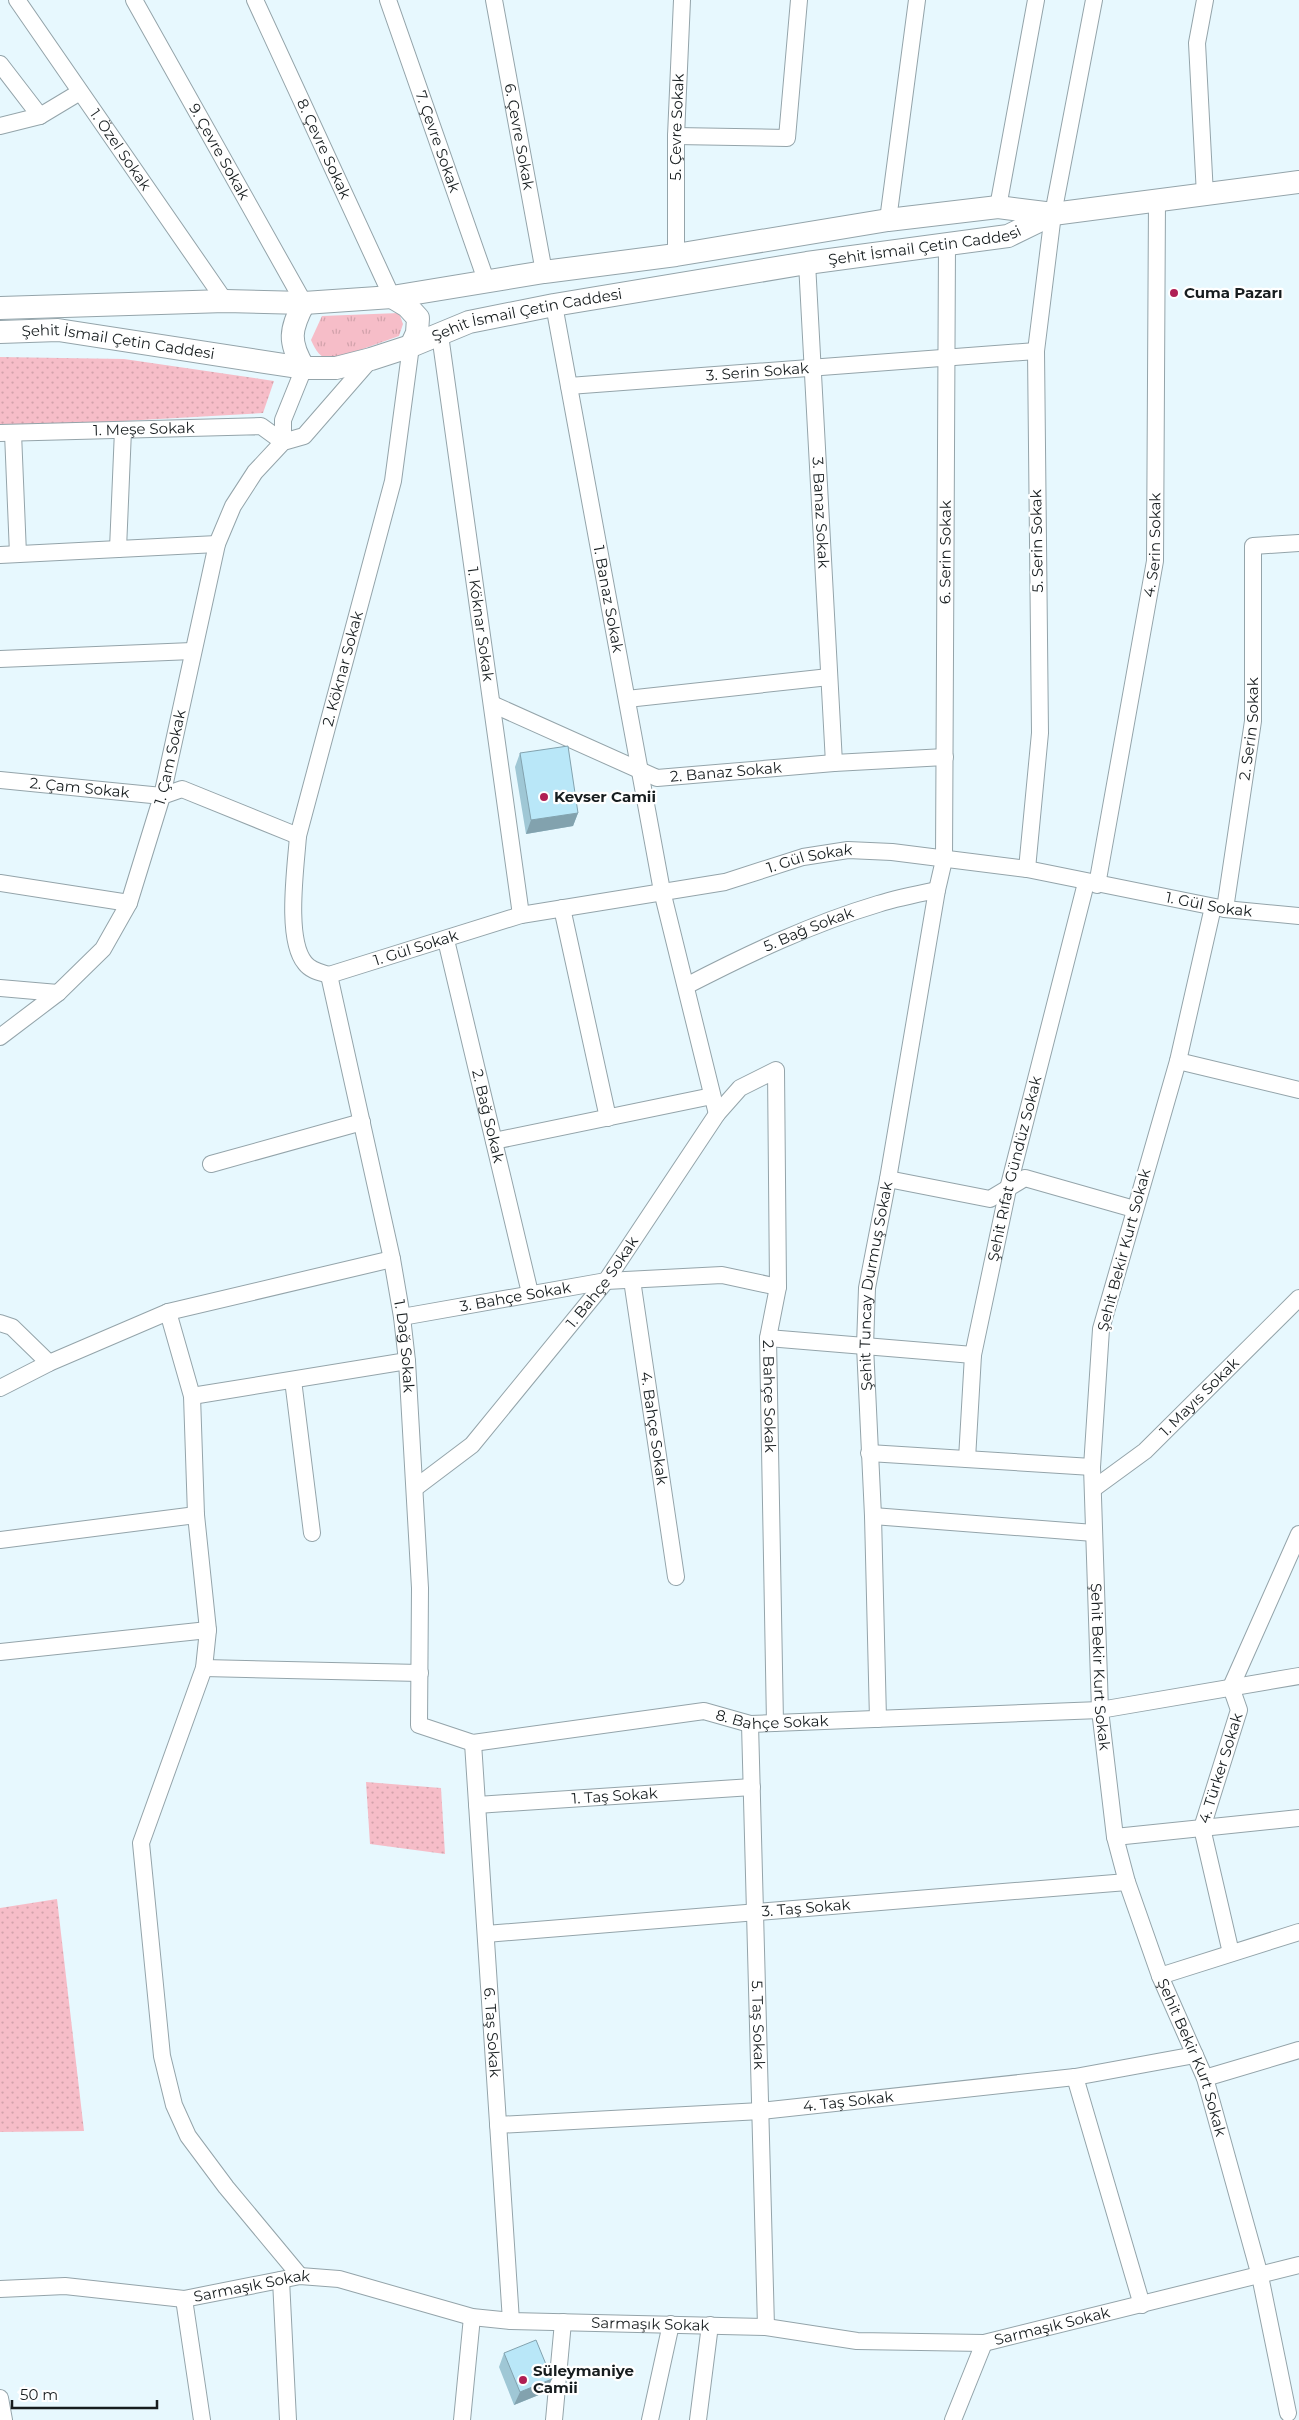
<svg xmlns="http://www.w3.org/2000/svg" width="1299" height="2420" font-family="Montserrat,sans-serif">
	<style>
		.grass { fill: url(#grass-tufts) }
		.park { fill: url(#park-dots) }
		.lines { fill: none; stroke-linecap: round; stroke-linejoin: round }
		.street-casing { stroke: #94a4aa; stroke-width: 18 }
		.secondary-casing { stroke: #94a4aa; stroke-width: 24 }
		.street { stroke: #fff; stroke-width: 16 }
		.secondary { stroke: #fff; stroke-width: 22 }
		.wall { fill: #9fc7d5 }
		.shaded-wall { fill: #82a2ae }
		.building { fill: #b9e7f8; stroke: #82a2ae }
		.poi-dot { fill: #af1f54; stroke: #fff; stroke-width: 2 }
		.labels { text-anchor: middle; stroke-width: 4.5; stroke-linejoin: round; paint-order: stroke }
		.street-label { font-size: 15px; fill: #171d1f; stroke: #fff }
		.poi-label { font-size: 15px; font-weight: bold; fill: #171d1f; stroke: #fff; text-anchor: start }
	</style>
	<defs>
		<pattern id="grass-tufts" width="24" height="20" patternUnits="userSpaceOnUse" patternTransform="scale(1.25)"><rect width="24" height="20" fill="#f6bdc8"/><path d="M3 7l-1-3M5 7V3M7 7l1-3M15 17l-1-3M17 17v-4M19 17l1-3" fill="none" stroke="#d2a2ab"/></pattern>
		<pattern id="park-dots" width="8" height="8" patternUnits="userSpaceOnUse" patternTransform="scale(1.25)"><rect width="8" height="8" fill="#f6bdc8"/><path d="M2 2h.1M6 6h.1" fill="none" stroke="#d2a2ab" stroke-width="1.8" stroke-linecap="round"/></pattern>
	</defs>
	<rect width="100%" height="100%" fill="#e7f8fe"/>
	<path class="grass" d="M 399,313 L 403,324 L 399,336 L 332,360 C 320,358 316,351 311,340 L 322,316 Z"/>
	<path class="park" d="M 0,357 L 124,359 L 274,381 L 263,413 L 0,428 Z
		M 366,1782 L 441,1788 L 445,1854 L 370,1844 Z
		M 57,1899 L 84,2131 L 0,2132 L 0,1908 Z"/>
	<g class="lines">
		<g class="street-casing">
			<g id="street">
				<path id="s1" d="M 17,0 L 225,301"/>
				<path id="s2" d="M 134,0 L 304,303"/>
				<path id="s3" d="M 255,0 L 392,297"/>
				<path id="s4" d="M 388,0 L 487,283"/>
				<path id="s5" d="M 494,0 L 544,272"/>
				<path d="M 1205,0 L 1197,43 L 1205,195"/>
				<path d="M 0,64 L 40,116"/>
				<path d="M 0,126 L 40,116 L 80,92"/>
				<path d="M 676,136 L 787,138 L 799,0"/>
				<path d="M 998,207 L 1036,0"/>
				<path d="M 888,220 L 917,0"/>
				<path id="s6" d="M 676,255 L 676,136 L 682,0"/>
				<path id="s7" d="M 807,263 L 834,763"/>
				<path id="s8" d="M 554,305 L 662,891 L 717,1114"/>
				<path id="s9" d="M 440,335 L 521,915"/>
				<path id="s10" d="M 569,386 L 1036,351"/>
				<path id="s11" d="M 0,433 L 261,426 L 283,442"/>
				<path d="M 13,433 L 18,554"/>
				<path d="M 283,442 L 283,420 L 304,368"/>
				<path d="M 118,549 L 123,430"/>
				<path d="M 0,555 L 217,544"/>
				<path d="M 0,659 L 192,651"/>
				<path d="M 627,699 L 829,677"/>
				<path id="s12" d="M 492,704 L 657,778 L 834,763 L 945,757"/>
				<path id="s13" d="M 0,780 L 162,796 L 182,789 L 298,836"/>
				<path d="M 1027,869 L 1040,733 L 1036,351 L 1053,214 L 1094,0"/>
				<path d="M 0,883 L 129,903"/>
				<path id="s14" d="M 1097,885 L 1155,561 L 1157,200"/>
				<path id="s15" d="M 1213,907 L 1178,1061 L 1101,1329 L 1092,1467 L 1100,1710 L 1115,1837 L 1127,1882 L 1160,1976 L 1205,2078 L 1260,2276 L 1288,2413"/>
				<path d="M 562,908 L 608,1118"/>
				<path id="s16" d="M 1225,909 L 1253,721 L 1253,546 L 1299,543"/>
				<path id="s17" d="M 446,940 L 530,1293"/>
				<path id="s18" d="M 329,975 L 392,1259 L 402,1317 L 407,1361 L 420,1588 L 419,1725 L 473,1743 L 704,1711 L 750,1724 L 1100,1710 L 1299,1676"/>
				<path id="s19" d="M 329,975 L 521,915 L 725,882 L 803,857 L 848,850 L 892,852 L 1027,869 L 1225,909 L 1299,916"/>
				<path id="s20" d="M 329,975 C 320,972 311,971 305,963 C 285,939 296,866 298,836 L 393,481 L 411,346"/>
				<path id="s21" d="M 686,986 C 748,954 811,924 878,904 C 897,898 917,894 937,890"/>
				<path d="M 0,988 L 58,993"/>
				<path id="s22" d="M 0,1037 L 58,993 L 103,949 L 129,903 L 162,796 L 217,544 L 233,506 L 255,472 L 283,442 L 304,436 L 371,359"/>
				<path d="M 1178,1061 L 1299,1090"/>
				<path d="M 494,1141 L 712,1096"/>
				<path d="M 211,1164 L 362,1122"/>
				<path d="M 888,1179 L 990,1199 L 1025,1178 L 1134,1209"/>
				<path id="s23" d="M 632,1280 L 676,1577"/>
				<path d="M 168,1312 L 192,1396 L 196,1515 L 208,1630 L 204,1668 L 141,1843 L 162,2056 L 174,2105 L 188,2136 L 226,2187 L 300,2276"/>
				<path id="s24" d="M 402,1317 L 606,1281 L 722,1275 L 778,1287"/>
				<path d="M 0,1323 L 12,1327 L 49,1363"/>
				<path d="M 768,1338 L 973,1355"/>
				<path d="M 293,1380 L 312,1533"/>
				<path d="M 0,1388 L 49,1363 L 168,1312 L 392,1259"/>
				<path d="M 192,1396 L 407,1361"/>
				<path d="M 869,1453 L 1092,1467"/>
				<path id="s25" d="M 967,1459 L 973,1355 L 1008,1189 L 1086,883"/>
				<path id="s26" d="M 415,1488 L 472,1445 L 606,1281 L 717,1114 L 740,1088 L 776,1070 L 778,1287 L 768,1338 L 775,1723"/>
				<path id="s27" d="M 1093,1489 L 1145,1451 L 1299,1298"/>
				<path d="M 873,1516 L 1094,1533"/>
				<path d="M 0,1540 L 196,1515"/>
				<path d="M 0,1652 L 208,1630"/>
				<path d="M 204,1668 L 420,1673"/>
				<path id="s28" d="M 878,1719 L 873,1516 L 865,1346 L 867,1288 L 888,1179 L 937,890 L 944,860 L 947,244"/>
				<path id="s29" d="M 750,1724 L 766,2327"/>
				<path id="s30" d="M 473,1743 L 511,2321"/>
				<path id="s31" d="M 477,1805 L 752,1787"/>
				<path d="M 1115,1837 L 1299,1818"/>
				<path id="s32" d="M 486,1934 L 1127,1882"/>
				<path id="s33" d="M 1231,1953 L 1202,1828 L 1239,1710 L 1231,1687 L 1299,1534"/>
				<path d="M 1160,1976 L 1299,1932"/>
				<path d="M 1075,2077 L 1142,2305"/>
				<path d="M 1205,2078 L 1299,2050"/>
				<path id="s34" d="M 498,2125 L 761,2111 L 1075,2077 L 1195,2055"/>
				<path d="M 281,2280 L 288,2420"/>
				<path id="s35" d="M 0,2289 L 65,2286 L 184,2299 L 300,2276 L 339,2279 L 472,2317 L 511,2321 L 766,2327 L 857,2341 L 984,2343 L 1299,2265"/>
				<path d="M 184,2299 L 202,2420"/>
				<path d="M 0,2398 L 4,2420"/>
				<path d="M 462,2420 L 472,2317"/>
				<path d="M 554,2420 L 563,2322"/>
				<path d="M 650,2420 L 671,2324"/>
				<path d="M 698,2420 L 710,2325"/>
				<path d="M 953,2420 L 984,2343"/>
			</g>
		</g>
		<g class="secondary-casing">
			<g id="secondary">
				<path d="M 392,297 L 407,306 L 418,318 L 417,333 L 411,346"/>
				<path d="M 0,308 L 225,301 L 304,303 L 392,297 L 544,272 L 676,255 L 888,220 L 998,207 L 1053,214 L 1299,182"/>
				<path id="s36" d="M 0,332 L 58,330 L 304,368 L 336,368 L 371,359 L 411,346 L 469,322 L 554,305 L 807,263 L 1008,236 L 1053,214"/>
				<path d="M 304,368 C 288,342 290,329 304,303"/>
			</g>
		</g>
		<use href="#street" class="street"/>
		<use href="#secondary" class="secondary"/>
	</g>
	<path class="wall" d="M 520,753 L 578,813 L 573,826 L 526,834 L 515,767 Z
		M 504,2353 L 546,2392 L 514,2405 L 499,2367 Z"/>
	<path class="shaded-wall" d="M 578,813 L 573,826 L 526,834 L 531,820 Z
		M 552,2379 L 546,2392 L 514,2405 L 520,2392 Z"/>
	<path class="building" d="M 568,746 L 578,813 L 531,820 L 520,753 Z
		M 536,2340 L 552,2379 L 520,2392 L 504,2353 Z"/>
	<g class="poi-dot">
		<circle cx="1174" cy="293" r="5"/>
		<circle cx="544" cy="797" r="5"/>
		<circle cx="523" cy="2380" r="5"/>
	</g>
	<g class="labels">
		<g class="street-label">
			<text dy="5" stroke="none"><textPath href="#s6" startOffset="128">5. Çevre Sokak</textPath></text>
			<text dy="5" stroke="none"><textPath href="#s5" startOffset="139">6. Çevre Sokak</textPath></text>
			<text dy="5" stroke="none"><textPath href="#s4" startOffset="150">7. Çevre Sokak</textPath></text>
			<text dy="5" stroke="none"><textPath href="#s3" startOffset="164">8. Çevre Sokak</textPath></text>
			<text dy="5" stroke="none"><textPath href="#s1" startOffset="182">1. Özel Sokak</textPath></text>
			<text dy="5" stroke="none"><textPath href="#s2" startOffset="174">9. Çevre Sokak</textPath></text>
			<text dy="5" stroke="none"><textPath href="#s36" startOffset="942">Şehit İsmail Çetin Caddesi</textPath></text>
			<text dy="5" stroke="none"><textPath href="#s36" startOffset="538">Şehit İsmail Çetin Caddesi</textPath></text>
			<text dy="5" stroke="none"><textPath href="#s36" startOffset="119">Şehit İsmail Çetin Caddesi</textPath></text>
			<text dy="5" stroke="none"><textPath href="#s10" startOffset="189">3. Serin Sokak</textPath></text>
			<text dy="5" stroke="none"><textPath href="#s11" startOffset="144">1. Meşe Sokak</textPath></text>
			<text dy="5" stroke="none"><textPath href="#s7" startOffset="250">3. Banaz Sokak</textPath></text>
			<text transform="translate(1037 541) rotate(-91)" y="5">5. Serin Sokak</text>
			<text dy="5" stroke="none"><textPath href="#s14" startOffset="345">4. Serin Sokak</textPath></text>
			<text dy="5" stroke="none"><textPath href="#s28" startOffset="1174">6. Serin Sokak</textPath></text>
			<text dy="5" stroke="none"><textPath href="#s8" startOffset="299">1. Banaz Sokak</textPath></text>
			<text dy="5" stroke="none"><textPath href="#s9" startOffset="292">1. Köknar Sokak</textPath></text>
			<text dy="5" stroke="none"><textPath href="#s20" startOffset="330">2. Köknar Sokak</textPath></text>
			<text dy="5" stroke="none"><textPath href="#s16" startOffset="182">2. Serin Sokak</textPath></text>
			<text dy="5" stroke="none"><textPath href="#s22" startOffset="340">1. Çam Sokak</textPath></text>
			<text dy="5" stroke="none"><textPath href="#s12" startOffset="250">2. Banaz Sokak</textPath></text>
			<text dy="5" stroke="none"><textPath href="#s13" startOffset="80">2. Çam Sokak</textPath></text>
			<text dy="5" stroke="none"><textPath href="#s19" startOffset="496">1. Gül Sokak</textPath></text>
			<text dy="5" stroke="none"><textPath href="#s19" startOffset="901">1. Gül Sokak</textPath></text>
			<text dy="5" stroke="none"><textPath href="#s21" startOffset="135">5. Bağ Sokak</textPath></text>
			<text dy="5" stroke="none"><textPath href="#s19" startOffset="91">1. Gül Sokak</textPath></text>
			<text dy="5" stroke="none"><textPath href="#s17" startOffset="181">2. Bağ Sokak</textPath></text>
			<text dy="5" stroke="none"><textPath href="#s25" startOffset="295">Şehit Rıfat Gündüz Sokak</textPath></text>
			<text transform="translate(1124 1250) rotate(-75)" y="5">Şehit Bekir Kurt Sokak</text>
			<text dy="5" stroke="none"><textPath href="#s26" startOffset="280">1. Bahçe Sokak</textPath></text>
			<text dy="5" stroke="none"><textPath href="#s28" startOffset="434">Şehit Tuncay Durmuş Sokak</textPath></text>
			<text dy="5" stroke="none"><textPath href="#s24" startOffset="115">3. Bahçe Sokak</textPath></text>
			<text dy="5" stroke="none"><textPath href="#s18" startOffset="379">1. Dağ Sokak</textPath></text>
			<text dy="5" stroke="none"><textPath href="#s26" startOffset="886">2. Bahçe Sokak</textPath></text>
			<text dy="5" stroke="none"><textPath href="#s27" startOffset="141">1. Mayıs Sokak</textPath></text>
			<text dy="5" stroke="none"><textPath href="#s23" startOffset="150">4. Bahçe Sokak</textPath></text>
			<text dy="5" stroke="none"><textPath href="#s15" startOffset="775">Şehit Bekir Kurt Sokak</textPath></text>
			<text dy="5" stroke="none"><textPath href="#s18" startOffset="1118">8. Bahçe Sokak</textPath></text>
			<text dy="5" stroke="none"><textPath href="#s33" startOffset="191">4. Türker Sokak</textPath></text>
			<text dy="5" stroke="none"><textPath href="#s31" startOffset="138">1. Taş Sokak</textPath></text>
			<text dy="5" stroke="none"><textPath href="#s32" startOffset="321">3. Taş Sokak</textPath></text>
			<text dy="5" stroke="none"><textPath href="#s29" startOffset="301">5. Taş Sokak</textPath></text>
			<text dy="5" stroke="none"><textPath href="#s30" startOffset="290">6. Taş Sokak</textPath></text>
			<text dy="5" stroke="none"><textPath href="#s15" startOffset="1180">Şehit Bekir Kurt Sokak</textPath></text>
			<text dy="5" stroke="none"><textPath href="#s34" startOffset="351">4. Taş Sokak</textPath></text>
			<text dy="5" stroke="none"><textPath href="#s35" startOffset="254">Sarmaşık Sokak</textPath></text>
			<text dy="5" stroke="none"><textPath href="#s35" startOffset="659">Sarmaşık Sokak</textPath></text>
			<text dy="5" stroke="none"><textPath href="#s35" startOffset="1064">Sarmaşık Sokak</textPath></text>
		</g>
		<g class="poi-label">
			<text x="1184" y="298">Cuma Pazarı</text>
			<text x="554" y="802">Kevser Camii</text>
			<text x="533" y="2376">Süleymaniye<tspan x="533" dy="17">Camii</tspan></text>
		</g>
	</g>
	<path d="M12 2400v8h145v-8" fill="none" stroke="#171d1f" stroke-width="2.5"/>
	<text x="20" y="2400" font-size="15" fill="#171d1f" stroke="#ffffff" stroke-width="4" paint-order="stroke">50 m</text>
</svg>
